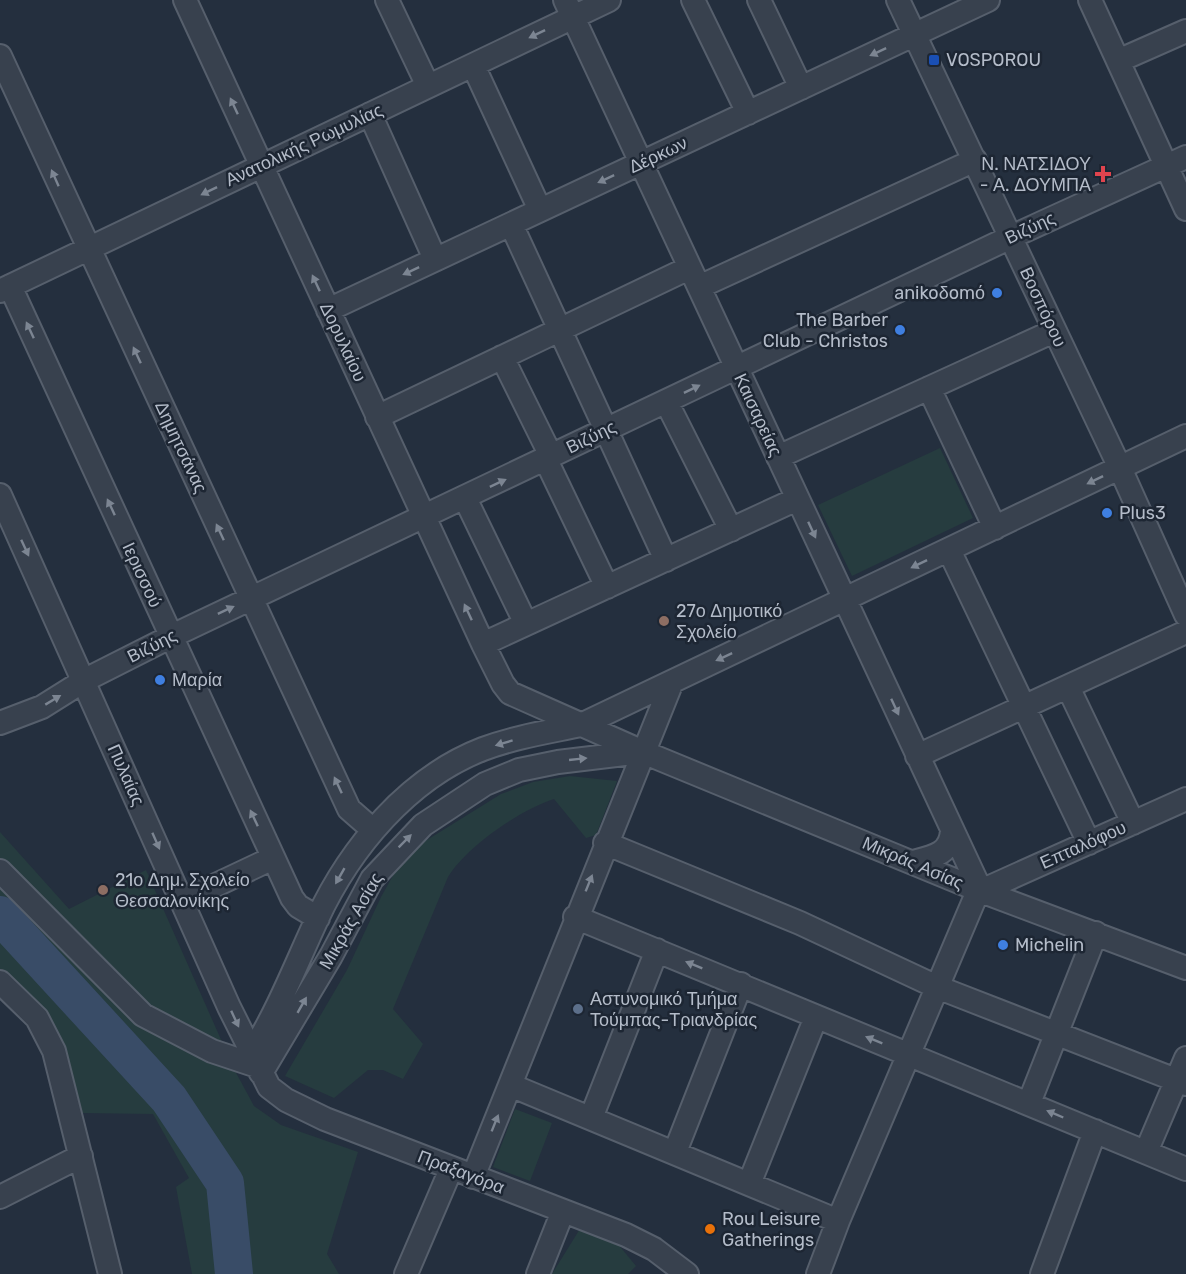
<svg xmlns="http://www.w3.org/2000/svg" width="1186" height="1274" font-family="Rubik,sans-serif">
	<style>
		.green { fill: #263c3f }
		.lines { fill: none; stroke-linecap: round; stroke-linejoin: round }
		.river { stroke: #394c67; stroke-width: 38 }
		.minor-casing { stroke: #565f6c; stroke-width: 26 }
		.minor { stroke: #38414e; stroke-width: 22 }
		.oneway { fill: #7c8592 }
		.transit-dot { fill: #1a4fb4; stroke: #1d2633; stroke-width: 2 }
		.health-dot { fill: #e0444e; stroke: #1d2633; stroke-width: 2 }
		.shop-dot { fill: #3f7fe0; stroke: #1d2633; stroke-width: 2 }
		.education-dot { fill: #8d6e63; stroke: #1d2633; stroke-width: 2 }
		.service-dot { fill: #5c6f8a; stroke: #1d2633; stroke-width: 2 }
		.food-dot { fill: #e8710a; stroke: #1d2633; stroke-width: 2 }
		.labels { text-anchor: middle; stroke-width: 5; stroke-linejoin: round; paint-order: stroke }
		.poi-label { font-size: 18px; fill: #b4bcc9; stroke: #1d2633; text-anchor: start }
		.street-label { font-size: 18px; fill: #b4bcc9; stroke: #1d2633 }
	</style>
	<rect width="100%" height="100%" fill="#242f3e"/>
	<path class="green" d="M 940,448 L 973,518 L 852,576 L 818,505 Z
		M 570,776 L 617,781 L 596,835 L 586,838 L 554,799 C 520,810 467,846 448,877 L 393,1009 L 423,1044 L 403,1079 L 383,1070 L 368,1070 L 334,1098 L 285,1076 L 347,970 L 381,897 L 400,863 L 419,845 L 501,794 L 533,782 Z
		M 0,832 L 69,909 L 146,870 L 234,1069 L 254,1106 L 281,1125 L 358,1152 L 327,1254 L 339,1274 L 192,1274 L 176,1187 L 189,1178 L 153,1114 L 81,1113 L 75,1098 L 0,972 Z
		M 515,1109 L 552,1123 L 530,1181 L 493,1167 Z
		M 583,1224 L 617,1243 L 636,1266 L 628,1274 L 552,1274 Z"/>
	<g class="lines">
		<path class="river" d="M 0,915 L 169,1099 L 225,1183 L 234,1274"/>
		<g class="minor-casing">
			<path id="minor" d="M 185,0 L 483,644 L 503,684 L 510,693 L 643,752 L 981,891 L 1186,968
				M 387,0 L 428,86
				M 565,0 L 981,891
				M 693,0 L 748,113
				M 759,0 L 801,88
				M 898,0 L 1120,468 L 1186,615
				M 1090,0 L 1186,209
				M 0,56 L 349,809 L 373,830
				M 1118,61 L 1186,31
				M 473,65 L 540,210
				M 370,114 L 435,259
				M 511,224 L 666,560
				M 10,286 L 292,898 L 298,906 L 318,918
				M 699,287 L 975,160
				M 0,291 L 609,0
				M 328,310 L 988,0
				M 502,357 L 551,456
				M 929,388 L 995,528
				M 666,401 L 731,530
				M 377,417 L 689,268
				M 778,457 L 1054,331
				M 546,460 L 607,587
				M 0,495 L 229,1007 L 269,1087 L 286,1100 L 325,1119 L 626,1235 L 654,1249 L 687,1274
				M 465,498 L 526,624
				M 949,550 L 1089,843
				M 483,644 L 797,499
				M 1068,687 L 1133,823
				M 0,723 L 42,707 L 85,680 L 170,637 L 1011,237 L 1186,157
				M 917,756 L 1186,632
				M 605,843 L 800,923 L 937,987 L 1186,1084
				M 913,862 C 933,857 951,854 952,830
				M 0,871 L 143,1015 L 212,1051 L 257,1066 L 261,1073 L 331,956 L 372,879 L 423,825 L 485,784 L 519,770 L 558,762 L 641,752
				M 182,901 L 273,858
				M 575,917 L 1186,1169
				M 0,982 L 37,1018 L 54,1051 L 110,1274
				M 251,1054 C 278,1011 296,964 317,919 C 350,848 408,778 483,749 C 515,737 548,732 581,725 L 1186,436
				M 510,1085 L 838,1221
				M 1029,1103 L 1096,933
				M 591,1118 L 657,950
				M 675,1152 L 741,984
				M 1146,1152 L 1186,1058
				M 473,1177 L 672,682
				M 749,1184 L 816,1017
				M 0,1197 L 81,1156
				M 406,1274 L 451,1169
				M 538,1274 L 563,1211
				M 818,1274 L 838,1221 L 975,898 L 981,891 L 1186,799
				M 1042,1274 L 1095,1131"/>
		</g>
		<use href="#minor" class="minor"/>
	</g>
	<defs><path id="oneway-solid" d="M-6-.8H1V-3.2L6.5 0L1 3.2V.8H-6Z" transform="scale(1.5)"/></defs>
	<g class="oneway">
		<use href="#oneway-solid" transform="translate(537 34) rotate(154)"/>
		<use href="#oneway-solid" transform="translate(878 52) rotate(155)"/>
		<use href="#oneway-solid" transform="translate(234 106) rotate(-115)"/>
		<use href="#oneway-solid" transform="translate(55 178) rotate(-114)"/>
		<use href="#oneway-solid" transform="translate(606 179) rotate(155)"/>
		<use href="#oneway-solid" transform="translate(209 191) rotate(154)"/>
		<use href="#oneway-solid" transform="translate(411 271) rotate(155)"/>
		<use href="#oneway-solid" transform="translate(316 283) rotate(-115)"/>
		<use href="#oneway-solid" transform="translate(30 330) rotate(-115)"/>
		<use href="#oneway-solid" transform="translate(137 355) rotate(-115)"/>
		<use href="#oneway-solid" transform="translate(692 389) rotate(-26)"/>
		<use href="#oneway-solid" transform="translate(1095 480) rotate(154)"/>
		<use href="#oneway-solid" transform="translate(498 483) rotate(-25)"/>
		<use href="#oneway-solid" transform="translate(111 507) rotate(-115)"/>
		<use href="#oneway-solid" transform="translate(812 530) rotate(65)"/>
		<use href="#oneway-solid" transform="translate(220 532) rotate(-115)"/>
		<use href="#oneway-solid" transform="translate(25 548) rotate(65)"/>
		<use href="#oneway-solid" transform="translate(919 564) rotate(154)"/>
		<use href="#oneway-solid" transform="translate(226 610) rotate(-25)"/>
		<use href="#oneway-solid" transform="translate(468 612) rotate(-115)"/>
		<use href="#oneway-solid" transform="translate(724 657) rotate(155)"/>
		<use href="#oneway-solid" transform="translate(53 700) rotate(-31)"/>
		<use href="#oneway-solid" transform="translate(895 707) rotate(65)"/>
		<use href="#oneway-solid" transform="translate(504 743) rotate(163)"/>
		<use href="#oneway-solid" transform="translate(578 759) rotate(-6)"/>
		<use href="#oneway-solid" transform="translate(338 785) rotate(-115)"/>
		<use href="#oneway-solid" transform="translate(254 818) rotate(-115)"/>
		<use href="#oneway-solid" transform="translate(156 841) rotate(66)"/>
		<use href="#oneway-solid" transform="translate(405 841) rotate(-45)"/>
		<use href="#oneway-solid" transform="translate(340 876) rotate(120)"/>
		<use href="#oneway-solid" transform="translate(589 883) rotate(-68)"/>
		<use href="#oneway-solid" transform="translate(694 965) rotate(-158)"/>
		<use href="#oneway-solid" transform="translate(302 1005) rotate(-60)"/>
		<use href="#oneway-solid" transform="translate(235 1019) rotate(65)"/>
		<use href="#oneway-solid" transform="translate(874 1040) rotate(-158)"/>
		<use href="#oneway-solid" transform="translate(1055 1114) rotate(-157)"/>
		<use href="#oneway-solid" transform="translate(495 1123) rotate(-68)"/>
	</g>
	<rect class="transit-dot" x="928" y="54" width="12" height="12" rx="3"/>
	<path class="health-dot" d="M1100 165h6v6h6v6h-6v6h-6v-6h-6v-6h6z"/>
	<g class="shop-dot">
		<circle cx="997" cy="293" r="6"/>
		<circle cx="900" cy="330" r="6"/>
		<circle cx="1107" cy="513" r="6"/>
		<circle cx="160" cy="680" r="6"/>
		<circle cx="1003" cy="945" r="6"/>
	</g>
	<g class="education-dot">
		<circle cx="664" cy="621" r="6"/>
		<circle cx="103" cy="890" r="6"/>
	</g>
	<circle class="service-dot" cx="578" cy="1009" r="6"/>
	<circle class="food-dot" cx="710" cy="1229" r="6"/>
	<g class="labels">
		<g class="poi-label">
			<text x="946" y="66">VOSPOROU</text>
			<text x="1091" y="170" text-anchor="end">Ν. ΝΑΤΣΙΔΟΥ<tspan x="1091" dy="21">- Α. ΔΟΥΜΠΑ</tspan></text>
			<text x="985" y="299" text-anchor="end">anikoδomό</text>
			<text x="888" y="326" text-anchor="end">The Barber<tspan x="888" dy="21">Club - Christos</tspan></text>
			<text x="1119" y="519">Plus3</text>
			<text x="676" y="617">27ο Δημοτικό<tspan x="676" dy="21">Σχολείο</tspan></text>
			<text x="172" y="686">Μαρία</text>
			<text x="115" y="886">21ο Δημ. Σχολείο<tspan x="115" dy="21">Θεσσαλονίκης</tspan></text>
			<text x="1015" y="951">Michelin</text>
			<text x="590" y="1005">Αστυνομικό Τμήμα<tspan x="590" dy="21">Τούμπας-Τριανδρίας</tspan></text>
			<text x="722" y="1225">Rou Leisure<tspan x="722" dy="21">Gatherings</tspan></text>
		</g>
		<g class="street-label">
			<text transform="translate(304 145) rotate(-25)" y="6">Ανατολικής Ρωμυλίας</text>
			<text transform="translate(658 155) rotate(-25)" y="6">Δέρκων</text>
			<text transform="translate(1030 228) rotate(-25)" y="6">Βιζύης</text>
			<text transform="translate(1043 307) rotate(65)" y="6">Βοσπόρου</text>
			<text transform="translate(343 342) rotate(65)" y="6">Δορυλαίου</text>
			<text transform="translate(758 415) rotate(65)" y="6">Καισαρείας</text>
			<text transform="translate(591 437) rotate(-26)" y="6">Βιζύης</text>
			<text transform="translate(181 447) rotate(65)" y="6">Δημητσάνας</text>
			<text transform="translate(142 575) rotate(65)" y="6">Ιερισσού</text>
			<text transform="translate(152 646) rotate(-27)" y="6">Βιζύης</text>
			<text transform="translate(126 775) rotate(66)" y="6">Πυλαίας</text>
			<text transform="translate(1083 845) rotate(-24)" y="6">Επταλόφου</text>
			<text transform="translate(913 863) rotate(23)" y="6">Μικράς Ασίας</text>
			<text transform="translate(351 921) rotate(-60)" y="6">Μικράς Ασίας</text>
			<text transform="translate(461 1172) rotate(21)" y="6">Πραξαγόρα</text>
		</g>
	</g>
</svg>
